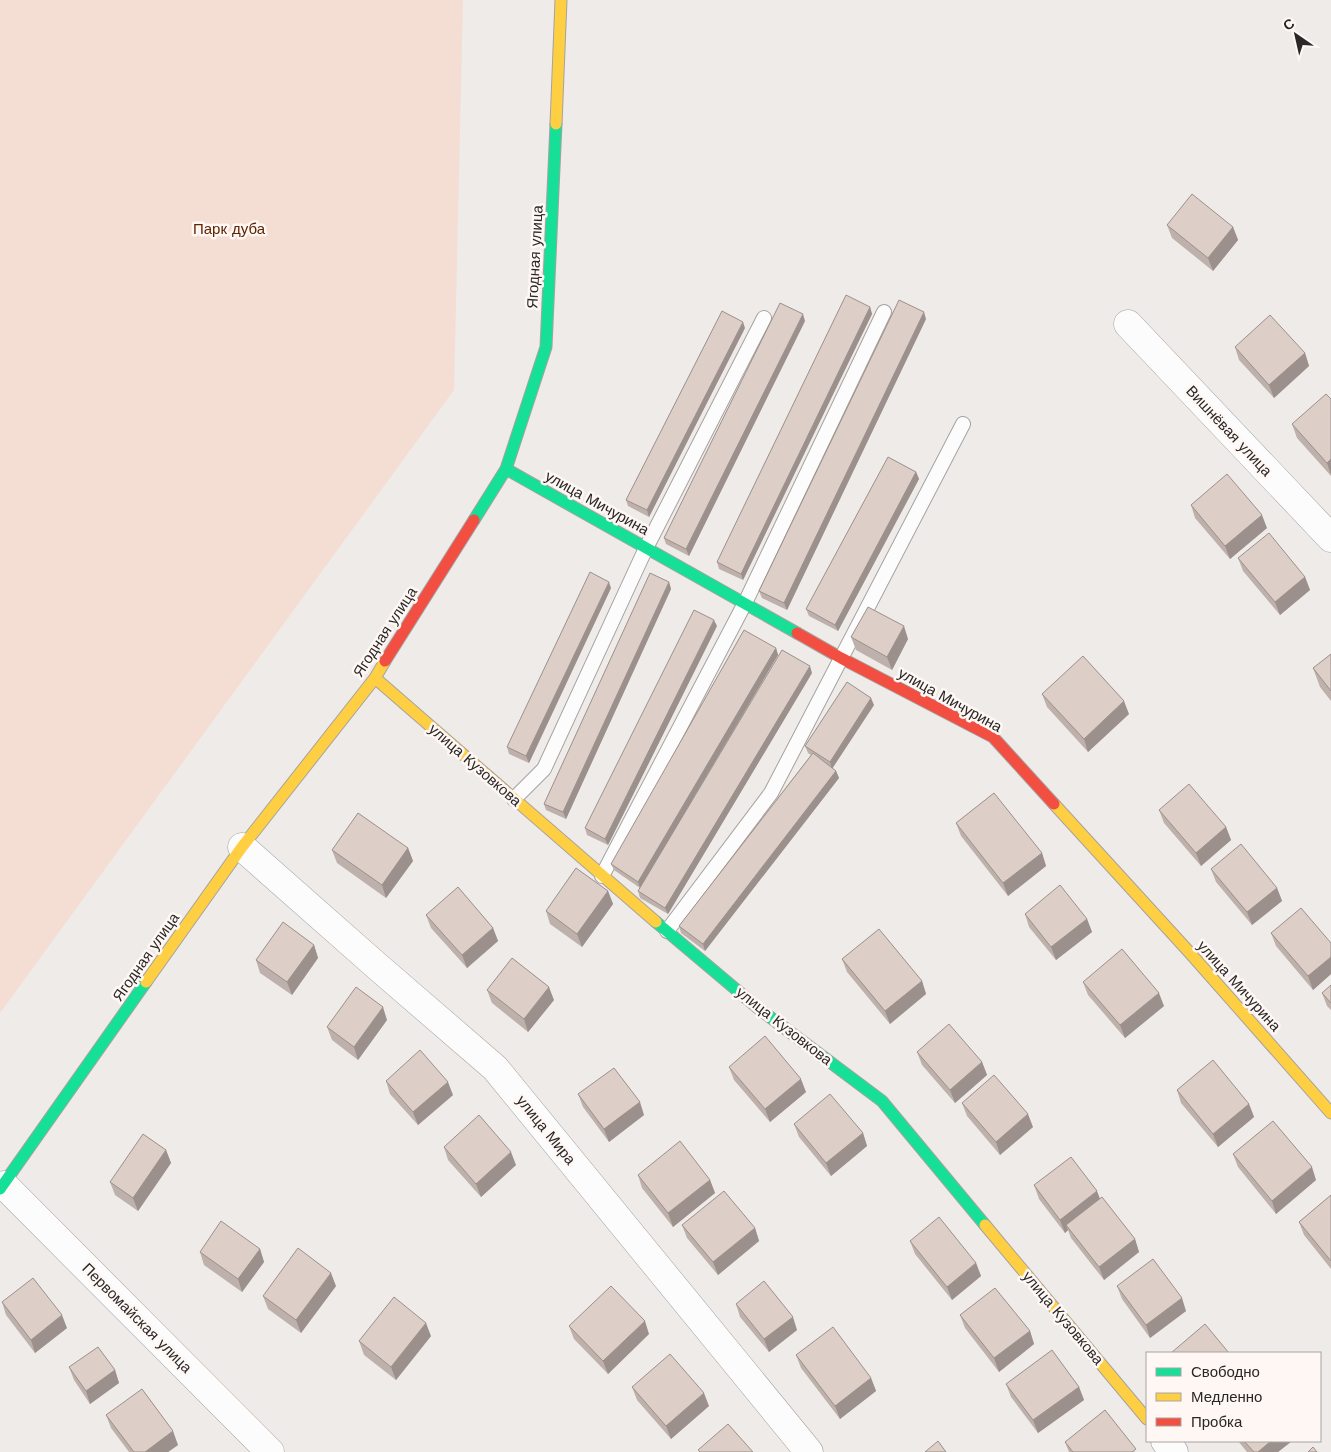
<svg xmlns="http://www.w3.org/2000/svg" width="1331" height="1452" font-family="'Work Sans',sans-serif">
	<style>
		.green { fill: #f4ddd2 }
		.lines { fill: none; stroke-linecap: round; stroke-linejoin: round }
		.lane-casing { stroke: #a5a2a1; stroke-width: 16 }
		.street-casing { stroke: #a5a2a1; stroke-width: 29 }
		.fast-casing { stroke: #a5a2a1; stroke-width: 13 }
		.slow-casing { stroke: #a5a2a1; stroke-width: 13 }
		.jam-casing { stroke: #a5a2a1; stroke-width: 13 }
		.lane { stroke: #fdfcfc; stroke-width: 14 }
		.street { stroke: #fdfcfc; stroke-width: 28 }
		.fast { stroke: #16e098; stroke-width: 11 }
		.slow { stroke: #ffcf43; stroke-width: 11 }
		.jam { stroke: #f24e42; stroke-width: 11 }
		.wall { fill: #beb1ab }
		.shaded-wall { fill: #9b908b }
		.building { fill: #ddcec7; stroke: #9b908b }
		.labels { text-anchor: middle; stroke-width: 5; stroke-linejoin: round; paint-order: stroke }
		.park-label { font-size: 15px; fill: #612300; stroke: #fef7f4 }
		.street-label { font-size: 15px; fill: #2a2827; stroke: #fef7f4 }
	</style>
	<rect width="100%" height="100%" fill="#efebe9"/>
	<path class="green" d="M 0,0 L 463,0 L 454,390 L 0,1013 Z"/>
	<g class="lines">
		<g class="lane-casing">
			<path id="lane" d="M 514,799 L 544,769 L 646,548 L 764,318
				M 602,876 L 745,603 L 884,312
				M 667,931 L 771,793 L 963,424"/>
		</g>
		<g class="street-casing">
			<path id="street" d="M 1128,324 L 1331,538
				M 242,847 L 378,967 L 495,1068 L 809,1452
				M 4,1185 L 270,1452
				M 1165,1441 L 1174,1452"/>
		</g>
		<g class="fast-casing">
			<path id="fast" d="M 506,469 L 797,633
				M 474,520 L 506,469 L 546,347 L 556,124
				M 656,922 L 758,1008 L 882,1101 L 985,1225
				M 0,1189 L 146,982"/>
		</g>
		<g class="slow-casing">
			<path id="slow" d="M 556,124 L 561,0
				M 375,678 L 656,922
				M 1054,804 L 1190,953 L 1331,1113
				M 146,982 L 242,847 L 375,678 L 385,661
				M 985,1225 L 1147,1419"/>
		</g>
		<g class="jam-casing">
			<path id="jam" d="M 797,633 L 841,658 L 993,737 L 1054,804
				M 385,661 L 474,520"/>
		</g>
		<use href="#lane" class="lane"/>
		<use href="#street" class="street"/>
		<use href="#fast" class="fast"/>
		<use href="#slow" class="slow"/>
		<use href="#jam" class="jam"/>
	</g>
	<path class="wall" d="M 1167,225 L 1233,227 L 1238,240 L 1213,271 L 1172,238 Z
		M 870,307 L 872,314 L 743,580 L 719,569 L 717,562 Z
		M 926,319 L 787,610 L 762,598 L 759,591 Z
		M 805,321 L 689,556 L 666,544 L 664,538 Z
		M 745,328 L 649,517 L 628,506 L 626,500 Z
		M 1235,347 L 1305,353 L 1309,366 L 1274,398 L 1239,360 Z
		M 1331,399 L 1331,476 L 1297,438 L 1292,424 Z
		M 916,472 L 919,479 L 838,631 L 809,616 L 806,609 Z
		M 1191,505 L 1267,528 L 1230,559 L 1195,518 Z
		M 1238,558 L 1305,577 L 1310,590 L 1280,615 L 1243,571 Z
		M 669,582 L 671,589 L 566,819 L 546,810 L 544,804 Z
		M 611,588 L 529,763 L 509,754 L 507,747 Z
		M 717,626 L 608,845 L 587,835 L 585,828 Z
		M 851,637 L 908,639 L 892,670 L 856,650 Z
		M 776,648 L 778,655 L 681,819 L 812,673 L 668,914 L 640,898 L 638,891 L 640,888 L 614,870 L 611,864 Z
		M 1331,654 L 1331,701 L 1320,687 L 1313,668 Z
		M 1042,694 L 1129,714 L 1088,752 L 1047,707 Z
		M 874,705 L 832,768 L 836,771 L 839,778 L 705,951 L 681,933 L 679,926 L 811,755 L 808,753 L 805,746 Z
		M 1159,810 L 1226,827 L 1231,840 L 1201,866 L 1164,823 Z
		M 956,823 L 1042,853 L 1046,866 L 1008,896 L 961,836 Z
		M 408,848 L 413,861 L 386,898 L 337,863 L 332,850 Z
		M 1211,869 L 1277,888 L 1282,901 L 1252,925 L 1216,882 Z
		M 608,891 L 613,904 L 582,947 L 550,924 L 546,911 Z
		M 1025,914 L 1087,919 L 1092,932 L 1056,960 L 1029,927 Z
		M 426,915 L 493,928 L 498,941 L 467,968 L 431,928 Z
		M 1271,933 L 1331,943 L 1331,974 L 1313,990 L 1276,946 Z
		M 314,945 L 318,958 L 292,995 L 260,973 L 256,960 Z
		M 842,959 L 922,981 L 926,994 L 890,1024 L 847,972 Z
		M 1083,982 L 1164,1006 L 1125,1038 L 1088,995 Z
		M 1331,985 L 1331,1010 L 1327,1006 L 1322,993 Z
		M 487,990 L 554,1000 L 528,1032 L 492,1003 Z
		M 387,1020 L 358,1060 L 332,1040 L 327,1027 Z
		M 917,1052 L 982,1062 L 987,1075 L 955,1103 L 922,1065 Z
		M 729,1067 L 806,1092 L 770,1122 L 734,1080 Z
		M 386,1081 L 453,1095 L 418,1125 L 390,1094 Z
		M 1177,1090 L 1249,1104 L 1254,1117 L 1218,1147 L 1181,1103 Z
		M 578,1094 L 644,1115 L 609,1142 L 583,1107 Z
		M 962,1103 L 1033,1127 L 1000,1155 L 967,1116 Z
		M 794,1124 L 863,1133 L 867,1146 L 831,1176 L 799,1137 Z
		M 444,1147 L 516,1165 L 481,1197 L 448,1160 Z
		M 166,1150 L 171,1163 L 138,1211 L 115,1195 L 110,1182 Z
		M 1233,1154 L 1316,1180 L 1276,1214 L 1238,1167 Z
		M 638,1175 L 710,1180 L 715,1193 L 673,1227 L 642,1188 Z
		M 1034,1185 L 1100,1199 L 1135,1239 L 1139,1252 L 1104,1280 L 1071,1238 L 1068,1230 L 1065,1233 L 1039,1199 Z
		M 1331,1195 L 1331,1269 L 1304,1235 L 1299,1222 Z
		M 682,1225 L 755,1228 L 759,1241 L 718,1275 L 687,1238 Z
		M 910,1241 L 976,1263 L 981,1276 L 952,1300 L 915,1254 Z
		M 260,1249 L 264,1262 L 242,1292 L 204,1265 L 200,1252 Z
		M 336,1286 L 301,1333 L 268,1309 L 263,1296 Z
		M 1117,1286 L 1186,1311 L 1150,1338 L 1122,1299 Z
		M 2,1302 L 67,1328 L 35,1353 L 6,1315 Z
		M 736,1304 L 797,1330 L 769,1352 L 740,1317 Z
		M 960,1315 L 1030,1331 L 1034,1344 L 999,1372 L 965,1328 Z
		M 569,1326 L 649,1334 L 608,1374 L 574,1339 Z
		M 431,1336 L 396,1380 L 364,1355 L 359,1341 Z
		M 796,1355 L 871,1378 L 876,1391 L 840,1419 L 801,1368 Z
		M 69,1367 L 115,1370 L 119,1383 L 90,1404 L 74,1380 Z
		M 1006,1384 L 1079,1387 L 1084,1400 L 1038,1433 L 1011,1397 Z
		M 632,1387 L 709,1406 L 671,1439 L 637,1400 Z
		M 106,1415 L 178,1445 L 168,1452 L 129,1452 L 111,1428 Z
		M 1238,1441 L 1292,1441 L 1278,1452 L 1247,1452 Z
		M 1065,1442 L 1137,1452 L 1069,1452 Z"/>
	<path class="shaded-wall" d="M 1233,227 L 1238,240 L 1213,271 L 1208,258 Z
		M 870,307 L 872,314 L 743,580 L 741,574 Z
		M 924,312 L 926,319 L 787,610 L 784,603 Z
		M 803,314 L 805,321 L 689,556 L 686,549 Z
		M 743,322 L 745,328 L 649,517 L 647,510 Z
		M 1305,353 L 1309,366 L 1274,398 L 1269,385 Z
		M 1331,459 L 1331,475 L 1327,463 Z
		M 916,472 L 919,479 L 838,631 L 835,625 Z
		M 1262,515 L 1267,528 L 1230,559 L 1225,546 Z
		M 1305,577 L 1310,590 L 1280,615 L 1275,602 Z
		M 609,582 L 611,588 L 529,763 L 526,756 Z
		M 669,582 L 671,589 L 566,819 L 563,812 Z
		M 714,620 L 717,626 L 608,845 L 605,839 Z
		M 904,626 L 908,639 L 892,670 L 887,657 Z
		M 776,648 L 778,655 L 640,888 L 638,882 Z
		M 810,666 L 812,673 L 668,914 L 665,908 Z
		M 871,698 L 874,705 L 832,769 L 830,762 Z
		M 1124,701 L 1129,714 L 1088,752 L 1084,739 Z
		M 836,771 L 839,778 L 705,951 L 703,944 Z
		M 1226,827 L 1231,840 L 1201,866 L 1196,853 Z
		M 408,848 L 413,861 L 386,898 L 382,885 Z
		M 1042,853 L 1046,866 L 1008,896 L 1003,883 Z
		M 1277,888 L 1282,901 L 1252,925 L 1247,912 Z
		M 608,891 L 613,904 L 582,947 L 577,934 Z
		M 1087,919 L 1092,932 L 1056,960 L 1051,947 Z
		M 493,928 L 498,941 L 467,968 L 462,955 Z
		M 314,945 L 318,958 L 292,995 L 287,982 Z
		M 1331,957 L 1331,974 L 1313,990 L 1308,976 Z
		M 922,981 L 926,994 L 890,1024 L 885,1011 Z
		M 549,987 L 554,1000 L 528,1032 L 524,1019 Z
		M 1159,993 L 1164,1006 L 1125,1038 L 1120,1025 Z
		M 383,1007 L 387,1020 L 358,1060 L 354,1047 Z
		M 982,1062 L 987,1075 L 955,1103 L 950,1090 Z
		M 801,1079 L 806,1092 L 770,1122 L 765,1109 Z
		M 448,1082 L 453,1095 L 418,1125 L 413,1112 Z
		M 640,1102 L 644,1115 L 609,1142 L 604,1129 Z
		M 1249,1104 L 1254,1117 L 1218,1147 L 1213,1134 Z
		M 1028,1114 L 1033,1127 L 1000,1155 L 996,1142 Z
		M 863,1133 L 867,1146 L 831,1176 L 826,1163 Z
		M 166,1150 L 171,1163 L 138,1211 L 133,1198 Z
		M 511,1152 L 516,1165 L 481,1197 L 476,1184 Z
		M 1312,1167 L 1316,1180 L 1276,1214 L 1272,1201 Z
		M 710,1180 L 715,1193 L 673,1227 L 668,1213 Z
		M 1097,1191 L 1102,1204 L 1066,1225 L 1068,1230 L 1065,1233 L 1060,1220 Z
		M 755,1228 L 759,1241 L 718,1275 L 713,1262 Z
		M 1135,1239 L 1139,1252 L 1104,1280 L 1099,1267 Z
		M 260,1249 L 264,1262 L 242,1292 L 238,1279 Z
		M 976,1263 L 981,1276 L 952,1300 L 947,1287 Z
		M 331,1273 L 336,1286 L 301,1333 L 296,1320 Z
		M 1182,1298 L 1186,1311 L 1150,1338 L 1146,1325 Z
		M 62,1315 L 67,1328 L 35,1353 L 31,1340 Z
		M 793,1317 L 797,1330 L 769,1352 L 764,1339 Z
		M 645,1321 L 649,1334 L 608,1374 L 603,1361 Z
		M 426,1323 L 431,1336 L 396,1380 L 391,1367 Z
		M 1030,1331 L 1034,1344 L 999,1372 L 994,1358 Z
		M 115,1370 L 119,1383 L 90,1404 L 86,1391 Z
		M 871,1378 L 876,1391 L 840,1419 L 835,1406 Z
		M 1079,1387 L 1084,1400 L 1038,1433 L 1033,1420 Z
		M 704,1393 L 709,1406 L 671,1439 L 666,1426 Z
		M 173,1431 L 178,1445 L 168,1452 L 145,1452 Z
		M 1271,1441 L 1292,1441 L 1278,1452 L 1258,1452 Z"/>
	<path class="building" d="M 1192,194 L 1233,227 L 1208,258 L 1167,225 Z
		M 846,295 L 870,307 L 741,574 L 717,562 Z
		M 899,300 L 924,312 L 784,603 L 759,591 Z
		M 780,303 L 803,314 L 686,549 L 664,538 Z
		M 722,311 L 743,322 L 647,510 L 626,500 Z
		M 1270,315 L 1305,353 L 1269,385 L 1235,347 Z
		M 1326,394 L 1331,399 L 1331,459 L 1327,463 L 1292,424 Z
		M 888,457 L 916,472 L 835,625 L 806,609 Z
		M 1227,474 L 1262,515 L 1225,546 L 1191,505 Z
		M 1269,533 L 1305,577 L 1275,602 L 1238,558 Z
		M 590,572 L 609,582 L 526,756 L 507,747 Z
		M 650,573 L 669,582 L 563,812 L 544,804 Z
		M 868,607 L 904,626 L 887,657 L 851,637 Z
		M 694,610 L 714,620 L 605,839 L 585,828 Z
		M 744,630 L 776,648 L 638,882 L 611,864 Z
		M 782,650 L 810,666 L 665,908 L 638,891 Z
		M 1331,654 L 1331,691 L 1313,668 Z
		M 1083,656 L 1124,701 L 1084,739 L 1042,694 Z
		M 847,682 L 871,698 L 830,762 L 805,746 Z
		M 813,753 L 836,771 L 703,944 L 679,926 Z
		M 1189,784 L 1226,827 L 1196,853 L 1159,810 Z
		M 994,793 L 1042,853 L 1003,883 L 956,823 Z
		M 358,813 L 408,848 L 382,885 L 332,850 Z
		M 1241,844 L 1277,888 L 1247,912 L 1211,869 Z
		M 576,868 L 608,891 L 577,934 L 546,911 Z
		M 1060,885 L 1087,919 L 1051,947 L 1025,914 Z
		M 458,887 L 493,928 L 462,955 L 426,915 Z
		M 1301,908 L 1331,943 L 1331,957 L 1308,976 L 1271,933 Z
		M 283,922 L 314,945 L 287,982 L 256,960 Z
		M 879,929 L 922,981 L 885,1011 L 842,959 Z
		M 1122,949 L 1159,993 L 1120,1025 L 1083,982 Z
		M 512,958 L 549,987 L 524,1019 L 487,990 Z
		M 1331,985 L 1331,1003 L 1322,993 Z
		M 356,987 L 383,1007 L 354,1047 L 327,1027 Z
		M 949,1024 L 982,1062 L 950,1090 L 917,1052 Z
		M 765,1036 L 801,1079 L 765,1109 L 729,1067 Z
		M 420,1050 L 448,1082 L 413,1112 L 386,1081 Z
		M 1213,1060 L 1249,1104 L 1213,1134 L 1177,1090 Z
		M 614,1068 L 640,1102 L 604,1129 L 578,1094 Z
		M 994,1075 L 1028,1114 L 996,1142 L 962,1103 Z
		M 830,1094 L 863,1133 L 826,1163 L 794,1124 Z
		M 479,1115 L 511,1152 L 476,1184 L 444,1147 Z
		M 1273,1121 L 1312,1167 L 1272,1201 L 1233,1154 Z
		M 143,1134 L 166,1150 L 133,1198 L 110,1182 Z
		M 680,1141 L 710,1180 L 668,1213 L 638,1175 Z
		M 1071,1157 L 1097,1191 L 1060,1220 L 1034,1185 Z
		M 724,1191 L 755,1228 L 713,1262 L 682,1225 Z
		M 1331,1195 L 1331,1261 L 1299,1222 Z
		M 1102,1197 L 1135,1239 L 1099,1267 L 1066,1225 Z
		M 939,1217 L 976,1263 L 947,1287 L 910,1241 Z
		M 221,1221 L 260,1249 L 238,1279 L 200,1252 Z
		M 298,1248 L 331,1273 L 296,1320 L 263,1296 Z
		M 1153,1259 L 1182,1298 L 1146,1325 L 1117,1286 Z
		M 33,1278 L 62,1315 L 31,1340 L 2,1302 Z
		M 764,1281 L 793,1317 L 764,1339 L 736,1304 Z
		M 611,1286 L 645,1321 L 603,1361 L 569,1326 Z
		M 995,1288 L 1030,1331 L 994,1358 L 960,1315 Z
		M 394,1297 L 426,1323 L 391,1367 L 359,1341 Z
		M 1205,1324 L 1229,1353 L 1171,1353 Z
		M 833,1327 L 871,1378 L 835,1406 L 796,1355 Z
		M 98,1347 L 115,1370 L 86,1391 L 69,1367 Z
		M 1052,1350 L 1079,1387 L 1033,1420 L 1006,1384 Z
		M 670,1354 L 704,1393 L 666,1426 L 632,1387 Z
		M 142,1389 L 173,1431 L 145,1452 L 134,1452 L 106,1415 Z
		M 1105,1410 L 1136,1449 L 1132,1452 L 1073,1452 L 1065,1442 Z
		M 728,1424 L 753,1452 L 700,1452 L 698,1450 Z
		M 938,1441 L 946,1452 L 925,1452 Z
		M 1244,1441 L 1271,1441 L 1258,1452 L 1254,1452 Z
		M 1313,1447 L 1317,1452 L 1308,1452 Z"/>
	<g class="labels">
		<g class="park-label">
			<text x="229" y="234">Парк дуба</text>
		</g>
		<g class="street-label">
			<text transform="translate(535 257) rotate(-87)" y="5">Ягодная улица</text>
			<text transform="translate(1229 431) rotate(47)" y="5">Вишнёвая улица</text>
			<text transform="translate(597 503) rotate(29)" y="5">улица Мичурина</text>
			<text transform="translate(385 632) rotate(-57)" y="5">Ягодная улица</text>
			<text transform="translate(950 700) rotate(29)" y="5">улица Мичурина</text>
			<text transform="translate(475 765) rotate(41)" y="5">улица Кузовкова</text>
			<text transform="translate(146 957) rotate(-55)" y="5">Ягодная улица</text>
			<text transform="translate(1239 986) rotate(48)" y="5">улица Мичурина</text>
			<text transform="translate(784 1026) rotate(38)" y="5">улица Кузовкова</text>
			<text transform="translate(546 1130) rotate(51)" y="5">улица Мира</text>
			<text transform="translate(137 1318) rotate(45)" y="5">Первомайская улица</text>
			<text transform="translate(1063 1318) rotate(50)" y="5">улица Кузовкова</text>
		</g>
	</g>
	<rect x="1146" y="1352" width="175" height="90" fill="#fef7f4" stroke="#a9a4a2"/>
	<rect x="1156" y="1368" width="25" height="8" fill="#16e098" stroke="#a9a4a2"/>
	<text x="1191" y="1377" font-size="15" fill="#2a2827">Свободно</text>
	<rect x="1156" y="1393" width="25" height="8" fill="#ffcf43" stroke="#a9a4a2"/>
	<text x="1191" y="1402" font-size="15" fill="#2a2827">Медленно</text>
	<rect x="1156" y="1418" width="25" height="8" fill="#f24e42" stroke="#a9a4a2"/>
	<text x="1191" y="1427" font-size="15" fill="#2a2827">Пробка</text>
	<g transform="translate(1296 35) rotate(326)" stroke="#fef7f4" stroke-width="4" paint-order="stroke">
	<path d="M0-4L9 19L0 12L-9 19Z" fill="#2a2827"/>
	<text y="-8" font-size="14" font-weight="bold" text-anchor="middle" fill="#2a2827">С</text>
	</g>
</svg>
